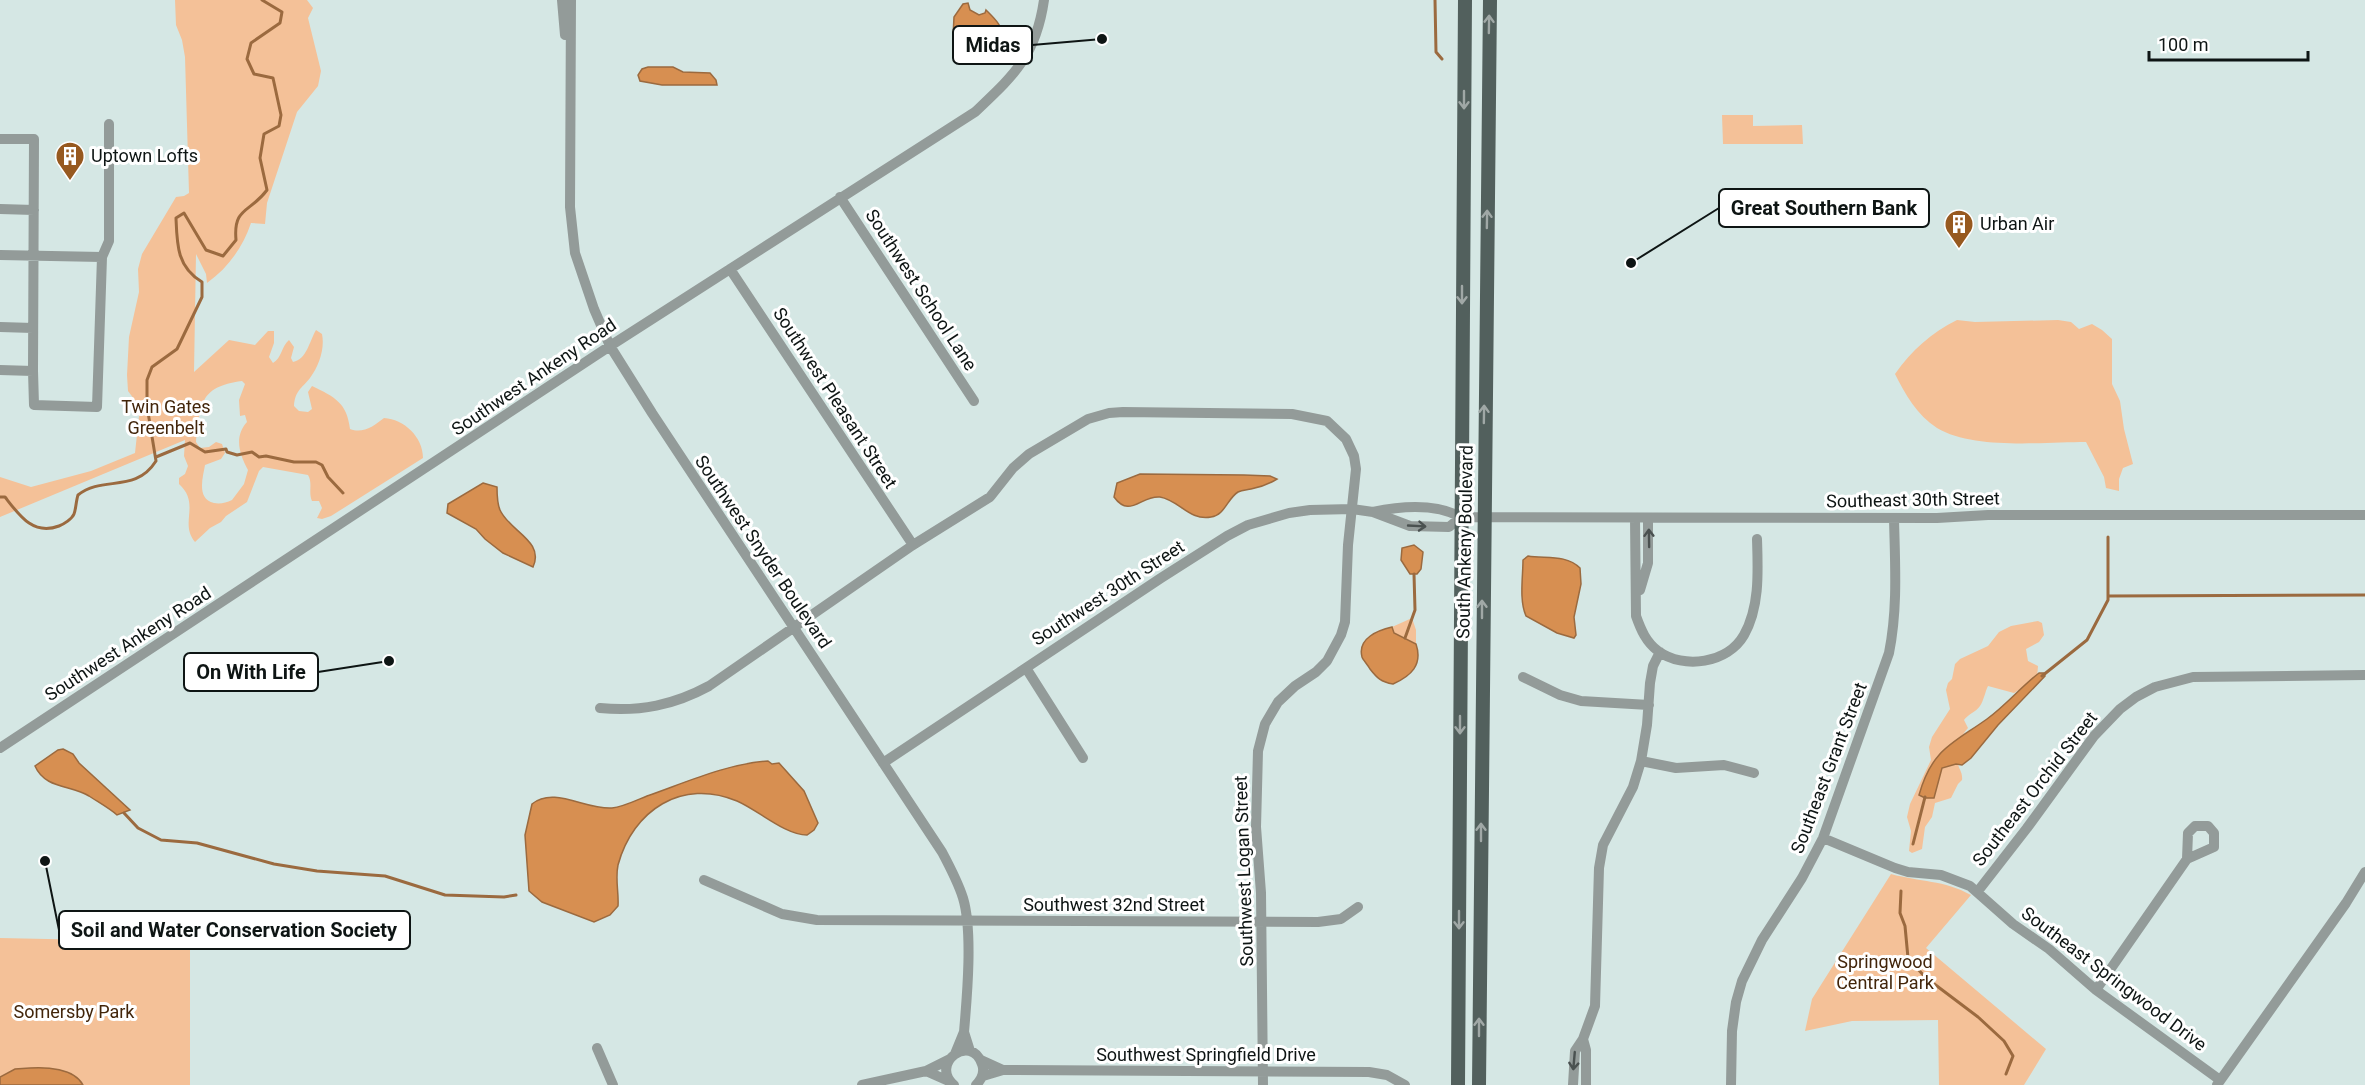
<svg xmlns="http://www.w3.org/2000/svg" width="2365" height="1085" font-family="Roboto,sans-serif">
	<style>
		.green { fill: #f4c198; fill-rule: evenodd }
		.water { fill: #d78f51; stroke: #9b6a3f; stroke-width: 1.5 }
		.lines { fill: none; stroke-linecap: round; stroke-linejoin: round }
		.stream { stroke: #9b6a3f; stroke-width: 3 }
		.minor { stroke: #939b99; stroke-width: 10 }
		.major { stroke: #52605d; stroke-width: 14 }
		.oneway { stroke: #a0a8a6 }
		.oneway2 { stroke: #4a5150 }
		.labels { text-anchor: middle; stroke-width: 6; stroke-linejoin: round; paint-order: stroke }
		.poi-label { font-size: 18px; fill: #0e1514; stroke: #fff; text-anchor: start }
		.street-label { font-size: 18px; fill: #0e1514; stroke: #fff }
		.park-label { font-size: 18px; fill: #42250a; stroke: #fff }
		.leader { fill: none; stroke: #0e1514; stroke-width: 2 }
		.callout-dot { fill: #0e1514; stroke: #fff; stroke-width: 2 }
		.callout { fill: #fff; stroke: #0e1514; stroke-width: 2 }
		.callout-label { font-size: 20px; text-anchor: middle; font-weight: bold; fill: #0e1514 }
	</style>
	<rect width="100%" height="100%" fill="#d5e7e4"/>
	<path class="green" d="M 175,0 L 307,0 L 313,8 L 308,18 L 321,71 L 318,86 L 297,112 L 267,203 L 265,224 L 251,223 C 243,247 228,268 207,283 L 206,274 L 196,254 L 194,372 L 229,340 L 255,345 L 268,331 L 274,331 L 274,343 L 269,357 L 273,363 C 282,358 281,347 289,340 L 294,347 L 291,358 L 293,362 C 307,359 309,342 316,330 L 322,334 C 325,349 319,366 310,378 C 301,389 295,391 294,406 L 299,411 L 308,412 L 312,409 L 308,392 L 312,386 C 335,397 347,403 350,429 C 363,434 374,426 384,418 C 404,419 423,437 423,458 L 331,516 L 322,519 L 317,518 L 322,508 L 319,501 L 312,501 C 308,492 313,483 308,475 L 263,467 L 259,471 L 247,502 L 226,516 L 221,522 L 210,528 L 195,542 C 179,523 201,504 179,484 L 179,478 L 185,474 L 188,466 L 184,456 L 185,440 L 0,517 L 0,477 L 31,487 L 91,471 L 135,453 L 140,407 L 128,391 L 127,375 L 129,337 L 139,292 L 138,269 L 142,254 L 176,197 L 184,196 L 189,193 L 185,57 L 182,40 L 176,25 ZM 242,381 L 245,384 L 239,400 L 240,416 L 245,415 L 247,422 C 234,436 239,454 248,470 L 244,484 L 232,500 C 226,503 220,504 214,503 C 196,499 203,477 205,465 L 221,459 L 225,453 L 222,444 L 216,442 L 209,447 L 200,448 L 196,442 C 201,405 198,387 242,381 Z
		M 1722,115 L 1753,115 L 1753,126 L 1802,125 L 1803,144 L 1723,144 Z
		M 1957,320 L 1975,322 L 2058,320 L 2071,322 L 2079,329 L 2092,324 L 2102,330 L 2112,339 L 2112,384 L 2120,401 L 2124,429 L 2133,464 L 2123,468 L 2119,479 L 2119,491 L 2106,488 L 2104,477 L 2086,442 C 2043,442 1974,450 1937,428 C 1917,415 1905,394 1895,374 C 1912,350 1931,333 1957,320 Z
		M 1412,618 L 1416,630 L 1416,644 L 1393,633 L 1392,627 Z
		M 2038,621 L 2042,623 L 2044,635 L 2039,642 L 2026,649 L 2028,661 L 2038,666 L 2037,678 L 2014,693 L 1988,686 C 1985,692 1984,700 1980,706 C 1976,712 1968,714 1964,720 L 1968,728 C 1960,736 1956,750 1957,761 C 1958,768 1963,772 1962,780 L 1958,784 L 1951,798 L 1935,803 L 1932,817 L 1925,827 L 1922,849 L 1912,853 L 1909,851 L 1911,831 L 1907,817 L 1910,804 L 1931,760 L 1929,747 L 1932,737 L 1950,709 L 1946,690 L 1948,683 L 1952,679 L 1955,664 L 1960,659 L 1988,646 L 1999,632 L 2011,626 Z
		M 1891,874 C 1920,882 1944,880 1971,895 L 1926,948 L 2046,1049 L 2024,1085 L 1939,1085 L 1938,1020 L 1852,1021 L 1805,1031 L 1812,999 Z
		M 0,938 L 190,942 L 190,1085 L 0,1085 Z"/>
	<path class="water" d="M 968,3 L 970,10 L 979,15 L 985,13 L 986,10 C 995,19 1003,26 1004,40 L 995,50 L 983,50 L 979,47 L 978,39 L 967,40 L 953,37 L 954,17 L 963,4 Z
		M 648,67 L 673,67 L 683,72 L 710,73 L 716,80 L 717,85 L 662,85 L 640,81 L 638,75 L 642,69 Z
		M 1140,474 L 1244,475 L 1270,476 L 1277,479 C 1269,484 1261,487 1251,489 C 1246,490 1242,490 1238,492 C 1227,499 1225,515 1211,517 C 1189,521 1179,500 1160,497 C 1141,495 1130,519 1114,497 L 1117,483 Z
		M 483,483 L 497,487 C 497,494 497,503 500,510 C 509,531 545,541 533,567 L 503,553 L 485,539 L 476,529 L 447,513 L 448,504 Z
		M 1414,545 L 1423,552 L 1421,569 L 1417,574 L 1410,574 L 1401,560 L 1402,548 Z
		M 1528,556 C 1545,559 1566,554 1580,568 L 1581,584 L 1574,617 L 1576,635 L 1574,638 L 1557,633 L 1526,616 C 1519,600 1523,577 1523,560 Z
		M 1392,627 L 1394,633 L 1416,644 C 1423,665 1411,676 1393,684 C 1381,682 1377,678 1370,669 C 1368,665 1363,660 1362,657 C 1357,638 1379,630 1392,627 Z
		M 2039,673 L 2044,673 L 2045,676 L 1998,725 L 1971,758 L 1962,765 L 1956,764 L 1942,768 L 1934,798 L 1925,798 L 1919,795 C 1932,749 1952,744 1987,719 C 2005,706 2021,687 2039,673 Z
		M 63,749 L 73,754 L 79,763 L 130,810 L 117,815 C 109,808 98,802 89,796 C 71,785 45,789 35,766 L 58,750 Z
		M 768,761 L 772,764 L 779,763 L 804,791 L 818,823 L 814,830 L 807,835 C 785,835 758,810 737,801 C 682,778 633,810 618,865 C 615,879 619,893 618,906 L 610,915 L 594,922 L 542,902 L 529,891 L 525,835 L 532,804 C 554,786 586,810 612,808 C 623,807 637,800 647,796 C 687,782 726,764 768,761 Z
		M 30,1068 C 46,1067 74,1068 83,1085 L 0,1085 L 0,1077 L 15,1069 Z"/>
	<g class="lines">
		<path class="stream" d="M 1435,0 L 1436,52 L 1442,59
			M 156,457 L 190,443 L 205,452 L 226,449 L 227,452 L 237,455 L 252,452 L 259,457 L 266,456 L 294,462 L 316,462 L 322,465 L 328,477 L 343,493
			M 0,497 L 5,497 C 19,515 33,536 59,526 C 64,524 72,519 74,514 C 76,509 76,501 78,495 C 103,475 135,494 156,461 L 147,406 L 147,380 L 152,367 L 177,349 L 202,297 L 202,282 C 177,267 177,245 176,218 L 184,213 L 206,250 L 223,256 L 236,240 C 233,207 250,213 267,190 L 260,158 L 264,134 L 279,126 L 281,115 L 273,78 L 254,74 L 247,59 L 251,43 L 280,23 L 282,12 L 262,0
			M 2109,596 L 2365,595
			M 1405,638 L 1415,610 L 1414,574
			M 2042,676 L 2087,640 L 2108,600 L 2108,537
			M 124,813 L 138,828 L 161,840 L 197,843 L 274,864 L 317,871 L 385,876 L 445,895 L 504,897 L 516,895
			M 1913,844 L 1925,797
			M 1901,891 L 1900,913 L 1905,926 L 1908,958 L 1925,977 L 1978,1017 L 2004,1041 L 2013,1056 L 2006,1074"/>
		<path class="minor" d="M 562,0 L 565,35
			M 571,0 L 570,207 L 575,253 L 594,309 L 610,346 L 652,413 L 942,852 C 950,867 958,882 963,898 C 973,931 967,997 964,1032
			M 0,139 L 34,139 L 33,371
			M 840,197 L 974,401
			M 0,209 L 34,210
			M 0,255 L 102,257 L 97,407 L 34,405 L 33,371 L 0,370
			M 102,257 L 109,241 L 109,124
			M 730,269 L 913,545
			M 0,327 L 33,328
			M 1373,512 C 1401,506 1435,503 1461,517 L 1937,518 L 1988,515 L 2365,515
			M 1635,518 L 1636,616 C 1641,630 1646,642 1658,651 C 1684,670 1728,663 1744,635 C 1760,607 1758,571 1757,539
			M 1640,590 L 1648,563 L 1648,518
			M 1026,668 L 1083,758
			M 1523,677 L 1560,695 L 1581,701 L 1649,705
			M 600,708 C 640,712 674,705 709,686 L 913,545 L 990,497 L 1013,468 L 1029,454 L 1088,419 L 1109,413 L 1123,412 L 1292,414 L 1327,421 L 1346,439 L 1354,456 L 1356,469 L 1348,545 L 1345,622 L 1341,635 L 1327,661 L 1316,672 L 1295,686 L 1278,702 L 1265,724 L 1258,751 L 1256,827 L 1261,893 L 1263,1085
			M 0,748 L 610,346 L 975,112 C 1014,75 1036,56 1044,0
			M 1641,761 L 1676,768 L 1724,765 L 1754,773
			M 883,763 L 1161,578 L 1227,536 L 1248,525 L 1289,513 L 1310,510 L 1352,509 L 1373,512 L 1410,526 L 1449,527 L 1461,517
			M 1823,838 L 1895,868 L 1908,872 L 1941,875 L 1970,886 L 2013,924 L 2049,949 L 2096,990 L 2220,1080
			M 704,880 L 782,914 L 817,920 L 1318,922 L 1341,919 L 1358,907
			M 1978,891 L 2027,828 L 2094,736 L 2120,709 L 2136,697 L 2155,687 L 2193,677 L 2365,675
			M 2096,990 L 2187,859 L 2214,847 L 2214,833 L 2208,826 L 2195,826 L 2188,833 L 2187,859
			M 1583,1039 L 1586,1050 L 1586,1085
			M 597,1048 L 613,1085
			M 955,1054 L 964,1032 L 970,1051
			M 950,1059 L 926,1071 L 951,1082
			M 981,1060 L 1003,1070 L 983,1076
			M 1003,1070 L 1369,1072 L 1387,1075 L 1405,1085
			M 862,1085 L 926,1071
			M 954,1085 C 929,1064 971,1032 982,1064 C 985,1072 982,1079 976,1085
			M 1573,1085 L 1575,1051 L 1583,1039 L 1595,1006 L 1599,868 L 1603,845 L 1633,787 L 1641,761 L 1647,725 L 1650,683 L 1653,666 L 1660,652
			M 1731,1085 L 1732,1031 L 1736,1002 L 1742,981 L 1762,940 L 1802,878 L 1823,838 L 1889,653 C 1898,608 1895,564 1894,518
			M 2217,1085 L 2346,903 L 2365,872"/>
		<path class="major" d="M 1458,1085 L 1465,0
			M 1479,1085 L 1490,0"/>
	</g>
	<defs><path id="oneway-shaft" d="M-6 0H5M1.5-3L5.5 0L1.5 3" fill="none" stroke-width="1.6" stroke-linecap="round" stroke-linejoin="round" transform="scale(1.5)"/></defs>
	<g class="oneway">
		<use href="#oneway-shaft" transform="translate(1489 24) rotate(-89)"/>
		<use href="#oneway-shaft" transform="translate(1464 100) rotate(90)"/>
		<use href="#oneway-shaft" transform="translate(1487 219) rotate(-89)"/>
		<use href="#oneway-shaft" transform="translate(1462 295) rotate(90)"/>
		<use href="#oneway-shaft" transform="translate(1484 414) rotate(-89)"/>
		<use href="#oneway-shaft" transform="translate(1482 609) rotate(-90)"/>
		<use href="#oneway-shaft" transform="translate(1460 725) rotate(90)"/>
		<use href="#oneway-shaft" transform="translate(1481 832) rotate(-90)"/>
		<use href="#oneway-shaft" transform="translate(1459 920) rotate(90)"/>
		<use href="#oneway-shaft" transform="translate(1479 1027) rotate(-90)"/>
	</g>
	<g class="oneway2">
		<use href="#oneway-shaft" transform="translate(1417 526) rotate(3)"/>
		<use href="#oneway-shaft" transform="translate(1649 538) rotate(-91)"/>
		<use href="#oneway-shaft" transform="translate(1574 1061) rotate(95)"/>
	</g>
	<defs>
		<g id="building-pin" transform="scale(1.5)"><path d="M0 17L-7.5 6A9.5 9.5 0 1 1 7.5 6Z" fill="#97591f" stroke="#fff"/><path d="M-4-6H4V6H1V3H-1V6H-4ZM-2.5-4.3h1.7v1.8h-1.7ZM.8-4.3h1.7v1.8H.8ZM-2.5-1h1.7V.8h-1.7ZM.8-1h1.7V.8H.8Z" fill="#fff"/></g>
	</defs>
	<g fill-rule="evenodd">
		<use href="#building-pin" x="70" y="156"/>
		<use href="#building-pin" x="1959" y="224"/>
	</g>
	<g class="labels">
		<g class="poi-label">
			<text x="91" y="162">Uptown Lofts</text>
			<text x="1980" y="230">Urban Air</text>
		</g>
		<g class="street-label">
			<text transform="translate(921 290) rotate(57)" y="6">Southwest School Lane</text>
			<text transform="translate(534 377) rotate(-34)" y="6">Southwest Ankeny Road</text>
			<text transform="translate(835 398) rotate(57)" y="6">Southwest Pleasant Street</text>
			<text transform="translate(1913 500) rotate(-1)" y="6">Southeast 30th Street</text>
			<text transform="translate(1465 542) rotate(-89)" y="6">South Ankeny Boulevard</text>
			<text transform="translate(763 552) rotate(56)" y="6">Southwest Snyder Boulevard</text>
			<text transform="translate(1108 593) rotate(-33)" y="6">Southwest 30th Street</text>
			<text transform="translate(128 644) rotate(-33)" y="6">Southwest Ankeny Road</text>
			<text transform="translate(1829 768) rotate(-69)" y="6">Southeast Grant Street</text>
			<text transform="translate(2035 789) rotate(-52)" y="6">Southeast Orchid Street</text>
			<text transform="translate(1244 871) rotate(-92)" y="6">Southwest Logan Street</text>
			<text x="1114" y="911">Southwest 32nd Street</text>
			<text transform="translate(2114 979) rotate(37)" y="6">Southeast Springwood Drive</text>
			<text x="1206" y="1061">Southwest Springfield Drive</text>
		</g>
		<g class="park-label">
			<text x="166" y="413">Twin Gates<tspan x="166" dy="21">Greenbelt</tspan></text>
			<text x="1885" y="968">Springwood<tspan x="1885" dy="21">Central Park</tspan></text>
			<text x="74" y="1018">Somersby Park</text>
		</g>
	</g>
	<path class="leader" d="M1102 39L1032 45M1631 263L1719 208M389 661L318 672M45 861L59 930"/>
	<g class="callout-dot">
		<circle cx="1102" cy="39" r="6"/>
		<circle cx="1631" cy="263" r="6"/>
		<circle cx="389" cy="661" r="6"/>
		<circle cx="45" cy="861" r="6"/>
	</g>
	<g class="callout">
		<rect x="953" y="26" width="79" height="38" rx="6"/>
		<rect x="1719" y="189" width="210" height="38" rx="6"/>
		<rect x="184" y="653" width="134" height="38" rx="6"/>
		<rect x="59" y="911" width="351" height="38" rx="6"/>
	</g>
	<g class="callout-label">
		<text x="993" y="52">Midas</text>
		<text x="1824" y="215">Great Southern Bank</text>
		<text x="251" y="679">On With Life</text>
		<text x="234" y="937">Soil and Water Conservation Society</text>
	</g>
	<path d="M2149 51v9h159v-9" fill="none" stroke="#0e1514" stroke-width="3"/>
	<text x="2158" y="51" font-size="18" fill="#0e1514" stroke="#ffffff" stroke-width="4.5" paint-order="stroke">100 m</text>
</svg>
